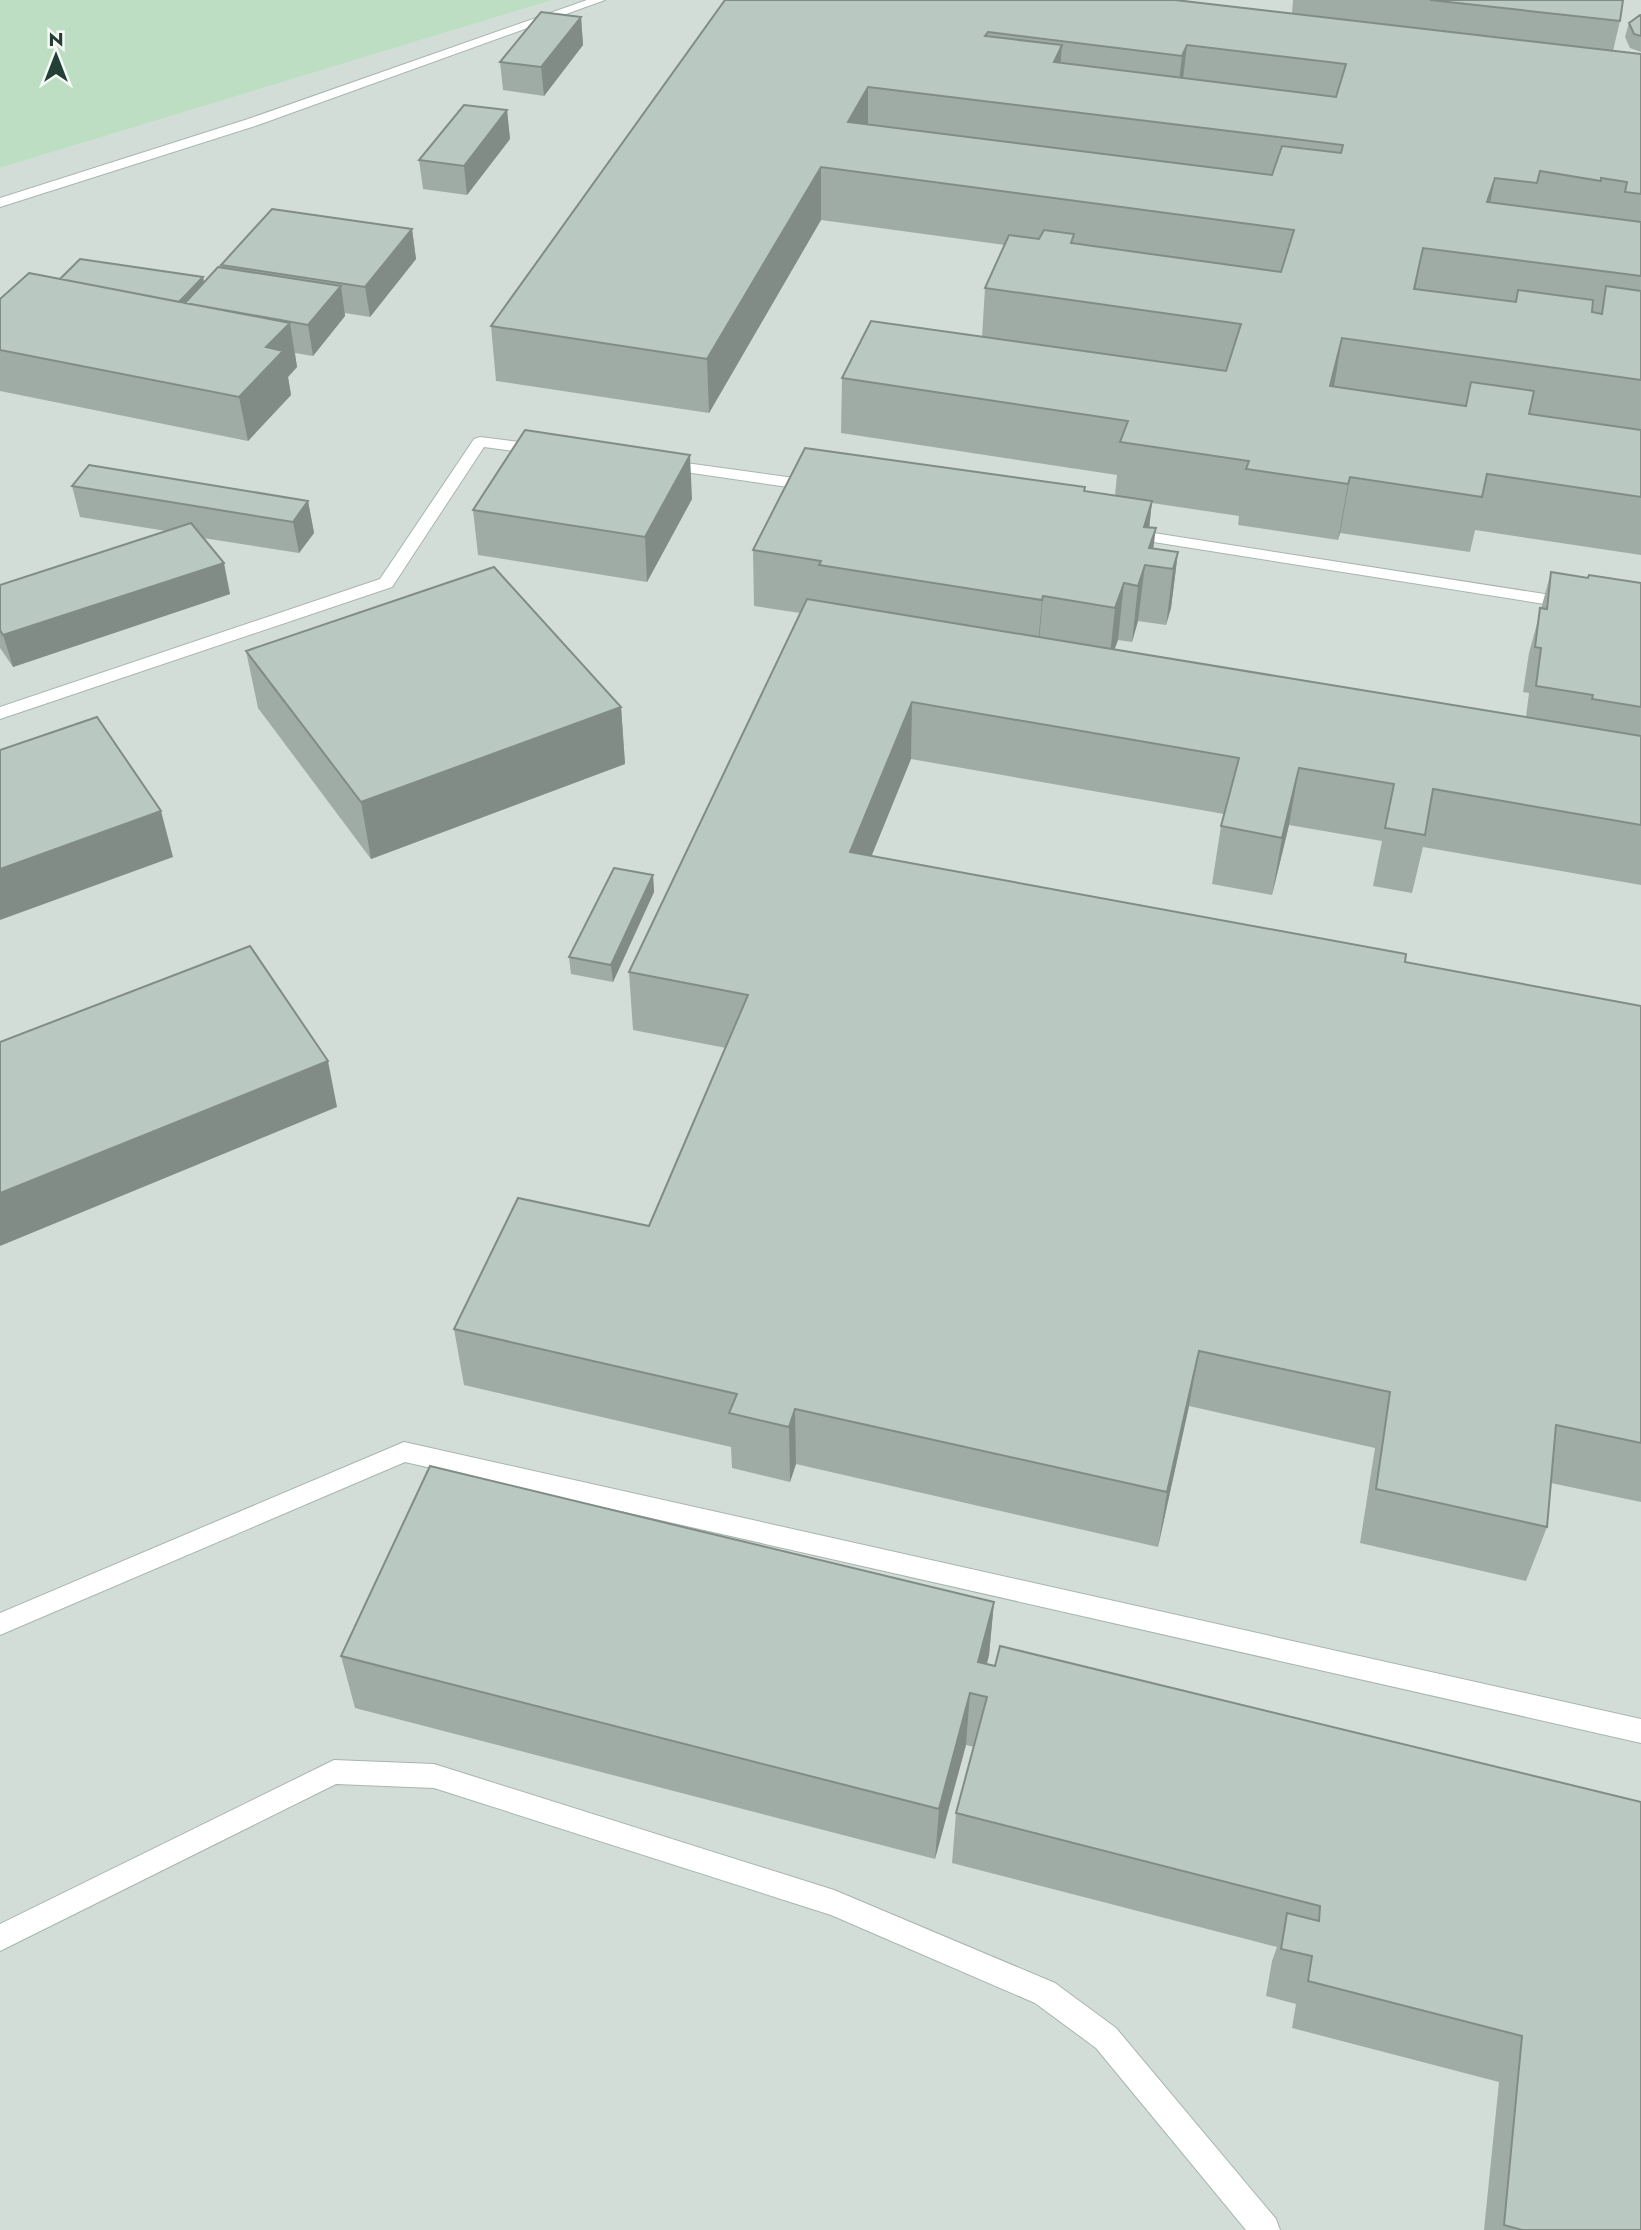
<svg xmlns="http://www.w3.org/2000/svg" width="1641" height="2230" font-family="Jost,sans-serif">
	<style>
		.built { fill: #d2ddd7 }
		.green { fill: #bddec3 }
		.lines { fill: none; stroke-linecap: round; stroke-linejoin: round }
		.minor-casing { stroke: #a7b5af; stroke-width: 2 }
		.minor { fill: #fff; fill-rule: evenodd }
		.wall { fill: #9faca6 }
		.shaded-wall { fill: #828c87 }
		.building { fill: #b9c8c1; stroke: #828c87; stroke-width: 2; fill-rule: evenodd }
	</style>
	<rect width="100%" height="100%" fill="#e4ede8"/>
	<path class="built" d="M 553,0 L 1641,0 L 1641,2230 L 0,2230 L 0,168 Z"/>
	<path class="green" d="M 0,0 L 553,0 L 0,168 Z"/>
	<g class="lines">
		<g class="minor-casing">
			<path id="minor" d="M 587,0 L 605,0 L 258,125 L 0,207 L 0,198 L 248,119 Z
				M 480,437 L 542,445 L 550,450 L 542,455 L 484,447 L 392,587 L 0,719 L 0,707 L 380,579 L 474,439 Z
				M 664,460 L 816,481 L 824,486 L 816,491 L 658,468 L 656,465 Z
				M 1128,529 L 1570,598 L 1578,603 L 1570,608 L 1122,537 L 1122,531 Z
				M 404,1442 L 1641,1719 L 1641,1743 L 405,1462 L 0,1635 L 0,1613 Z
				M 334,1760 L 434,1764 L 834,1890 L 1055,1983 L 1116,2028 L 1276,2219 L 1280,2230 L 1246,2230 L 1096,2048 L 1035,2003 L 831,1915 L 434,1788 L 336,1784 L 0,1951 L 0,1924 Z"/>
		</g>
		<use href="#minor" class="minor"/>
	</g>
	<path class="wall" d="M 725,0 L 1292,14 L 1293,0 L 1623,0 L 1620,21 L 1613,51 L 1641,54 L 1641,555 L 1475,530 L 1470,552 L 1340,533 L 1338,540 L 1238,525 L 1239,516 L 1152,503 L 1149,527 L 1153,548 L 1178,552 L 1171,608 L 1166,625 L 1138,621 L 1132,642 L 1118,640 L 1114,650 L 1526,717 L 1529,693 L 1523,692 L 1529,653 L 1551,572 L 1588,578 L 1641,583 L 1641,885 L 1423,847 L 1412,893 L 1373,886 L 1382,841 L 1289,825 L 1272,895 L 1212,884 L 1221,826 L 1224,814 L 911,759 L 871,856 L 1405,962 L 1641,1006 L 1641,1502 L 1551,1483 L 1547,1527 L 1526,1581 L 1360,1543 L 1375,1448 L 1189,1406 L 1158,1547 L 796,1464 L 790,1482 L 732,1468 L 731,1447 L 464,1385 L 454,1329 L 649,1226 L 726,1048 L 633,1030 L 629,972 L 800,613 L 754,606 L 753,550 L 1085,487 L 1085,491 L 1115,495 L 1117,475 L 841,433 L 842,378 L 982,337 L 985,288 L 1005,245 L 821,220 L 709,413 L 496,381 L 491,326 Z
		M 1641,15 L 1641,52 L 1630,48 L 1625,37 L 1629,23 Z
		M 581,17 L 583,45 L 544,96 L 503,90 L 500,62 Z
		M 507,110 L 510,139 L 467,195 L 423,189 L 419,160 Z
		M 412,229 L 416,259 L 370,317 L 345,313 L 345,316 L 313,356 L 295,353 L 297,367 L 288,377 L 291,395 L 248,441 L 0,391 L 0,299 L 60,279 L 203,277 L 204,283 L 222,268 L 221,265 Z
		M 72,486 L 308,501 L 314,533 L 299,553 L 203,538 L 230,594 L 13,667 L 0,648 L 0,585 L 166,531 L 80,517 Z
		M 692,499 L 647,582 L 478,555 L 473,510 Z
		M 246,651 L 621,707 L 625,764 L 371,859 L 258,708 Z
		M 653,875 L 654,892 L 613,982 L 571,974 L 569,957 Z
		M 994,1602 L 989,1655 L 987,1664 L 1641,1802 L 1641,2230 L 1484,2230 L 1499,2082 L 1292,2028 L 1296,2004 L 1266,1996 L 1272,1961 L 1277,1947 L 952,1863 L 956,1813 L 974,1747 L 966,1745 L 935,1859 L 355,1708 L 341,1656 Z"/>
	<path class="shaded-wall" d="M 581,17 L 583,45 L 544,96 L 541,67 Z
		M 1062,45 L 1058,96 L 1054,62 Z
		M 1187,45 L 1181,96 L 1176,106 L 1182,56 Z
		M 868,87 L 868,138 L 848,122 Z
		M 507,110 L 510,139 L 467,195 L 464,166 Z
		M 821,167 L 821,220 L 709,413 L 707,359 Z
		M 1495,178 L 1485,230 L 1487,202 Z
		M 412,229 L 416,259 L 370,317 L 365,287 Z
		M 1423,248 L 1413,301 L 1414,289 Z
		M 203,277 L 209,307 L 177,304 Z
		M 341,286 L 345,316 L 313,356 L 308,325 Z
		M 290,323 L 297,367 L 288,377 L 291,395 L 248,441 L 239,397 L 266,347 Z
		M 1342,338 L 1333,393 L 1330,386 Z
		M 690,455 L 692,499 L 647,582 L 645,537 Z
		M 1350,477 L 1340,533 L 1338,540 L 1348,484 Z
		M 308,501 L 314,533 L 299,553 L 293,522 Z
		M 1152,501 L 1146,557 L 1144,527 Z
		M 1156,528 L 1151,566 L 1149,548 Z
		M 1178,552 L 1171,608 L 1166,625 L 1173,569 Z
		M 224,563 L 230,594 L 13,667 L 3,635 Z
		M 1145,565 L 1138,621 L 1132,642 L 1138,586 Z
		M 1124,583 L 1118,640 L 1109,664 L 1115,608 Z
		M 1043,596 L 1038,653 L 1037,656 L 1042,600 Z
		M 912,702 L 911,759 L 850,909 L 850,852 Z
		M 621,707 L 625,764 L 371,859 L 361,802 Z
		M 1299,768 L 1289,825 L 1272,895 L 1282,838 Z
		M 161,811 L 173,857 L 0,920 L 0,869 Z
		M 653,875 L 654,892 L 613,982 L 611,965 Z
		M 328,1061 L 337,1107 L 0,1246 L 0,1193 Z
		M 1199,1351 L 1189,1406 L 1158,1547 L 1167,1492 Z
		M 795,1409 L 796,1464 L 790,1482 L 789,1427 Z
		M 994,1602 L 989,1655 L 978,1695 L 978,1662 Z
		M 970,1693 L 966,1745 L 935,1859 L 939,1809 Z"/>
	<path class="building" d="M 725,0 L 1175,0 L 1641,54 L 1641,194 L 1625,192 L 1627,182 L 1601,178 L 1601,181 L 1540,171 L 1537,183 L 1495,178 L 1487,202 L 1641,222 L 1641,276 L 1423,248 L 1414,289 L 1516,302 L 1518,290 L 1593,300 L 1592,312 L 1602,314 L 1606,286 L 1641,291 L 1641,380 L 1342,338 L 1330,386 L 1466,406 L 1471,382 L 1534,391 L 1529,414 L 1641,430 L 1641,497 L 1487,474 L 1482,497 L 1350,477 L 1348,484 L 1246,469 L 1249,461 L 1120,442 L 1128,421 L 842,378 L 871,321 L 1226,371 L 1241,324 L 985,288 L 1009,235 L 1039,239 L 1044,230 L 1074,234 L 1071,243 L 1281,272 L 1294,230 L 821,167 L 707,359 L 491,326 ZM 988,32 L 1182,56 L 1187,45 L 1346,64 L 1336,97 L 1054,62 L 1062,45 L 985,36 ZM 868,87 L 1343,145 L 1341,153 L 1282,146 L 1272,175 L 848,122 Z
		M 1430,0 L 1623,0 L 1620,21 Z
		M 541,12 L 581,17 L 541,67 L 500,62 Z
		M 1640,15 L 1641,15 L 1641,36 L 1634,34 L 1629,23 Z
		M 464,105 L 507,110 L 464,166 L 419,160 Z
		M 272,209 L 412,229 L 365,287 L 221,265 Z
		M 80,259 L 203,277 L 179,302 L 60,279 Z
		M 218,267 L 341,286 L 308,325 L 185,303 Z
		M 29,273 L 290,323 L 266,347 L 283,351 L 239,397 L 0,350 L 0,299 Z
		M 525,430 L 690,455 L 645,537 L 473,510 Z
		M 805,448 L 1085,487 L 1084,491 L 1152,501 L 1144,527 L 1156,528 L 1149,548 L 1178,552 L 1173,569 L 1145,565 L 1138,586 L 1124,583 L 1115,608 L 1043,596 L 1042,600 L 819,565 L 821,561 L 753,550 Z
		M 89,465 L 308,501 L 293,522 L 72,486 Z
		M 191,523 L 224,563 L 3,635 L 0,630 L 0,585 Z
		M 494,567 L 621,707 L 361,802 L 246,651 Z
		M 1551,572 L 1588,578 L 1589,575 L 1641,583 L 1641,707 L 1592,699 L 1593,695 L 1536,686 L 1541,648 L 1535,647 L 1540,608 L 1547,609 Z
		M 807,599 L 1641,736 L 1641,825 L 1433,789 L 1425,835 L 1385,828 L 1394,784 L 1299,768 L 1282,838 L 1221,826 L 1239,758 L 912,702 L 850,852 L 1406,954 L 1405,962 L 1641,1006 L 1641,1443 L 1556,1425 L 1547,1527 L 1376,1489 L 1390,1392 L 1199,1351 L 1167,1492 L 795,1409 L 789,1427 L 729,1413 L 737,1394 L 454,1329 L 518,1198 L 649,1226 L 748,995 L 629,972 Z
		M 97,717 L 161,811 L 0,869 L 0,750 Z
		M 614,868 L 653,875 L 611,965 L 569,957 Z
		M 250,946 L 328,1061 L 0,1193 L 0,1042 Z
		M 430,1466 L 994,1602 L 978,1662 L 995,1666 L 1000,1646 L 1641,1802 L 1641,2230 L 1522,2230 L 1504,2225 L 1522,2036 L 1308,1981 L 1312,1956 L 1281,1949 L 1287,1913 L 1319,1921 L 1320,1906 L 956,1813 L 987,1697 L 970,1693 L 939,1809 L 341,1656 Z"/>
	<g transform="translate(56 56)" stroke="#f5faf7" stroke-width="5" paint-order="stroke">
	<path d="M0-5L12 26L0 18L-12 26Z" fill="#243f35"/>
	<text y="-10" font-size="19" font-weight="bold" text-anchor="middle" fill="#243f35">N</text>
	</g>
</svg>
